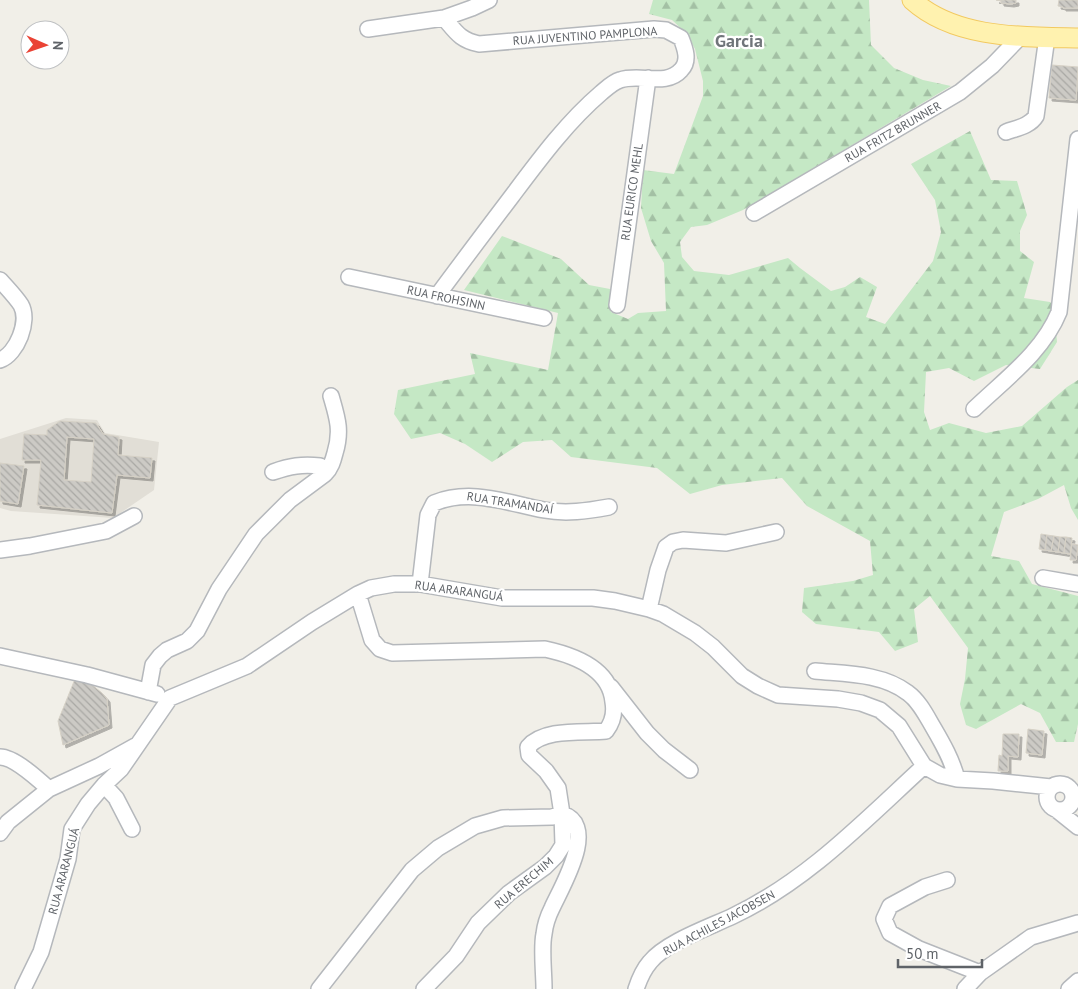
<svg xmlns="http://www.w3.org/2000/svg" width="1078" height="989" font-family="'PT Sans',sans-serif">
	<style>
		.education { fill: #e1ded6 }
		.forest { fill: url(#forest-firs) }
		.building { fill: url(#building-back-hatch); stroke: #d6d1c6; fill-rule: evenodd; filter: url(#shadow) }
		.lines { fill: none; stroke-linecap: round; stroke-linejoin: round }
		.minor-casing { stroke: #b5b8bc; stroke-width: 18 }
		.major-casing { stroke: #f2c960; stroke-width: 21 }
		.minor { stroke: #fff; stroke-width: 15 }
		.major { stroke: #fff2af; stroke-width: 19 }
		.labels { text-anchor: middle; stroke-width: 4.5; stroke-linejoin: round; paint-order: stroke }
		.street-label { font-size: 12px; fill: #5f6368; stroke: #fff }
		.district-label { font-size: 18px; font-weight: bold; fill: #70757a; stroke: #fff }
	</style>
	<defs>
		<pattern id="forest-firs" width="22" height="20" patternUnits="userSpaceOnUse" patternTransform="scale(1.25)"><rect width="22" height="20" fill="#c5e8c5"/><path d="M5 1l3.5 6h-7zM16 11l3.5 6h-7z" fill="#a3c0a4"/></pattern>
		<pattern id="building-back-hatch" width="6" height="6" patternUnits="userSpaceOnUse" patternTransform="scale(1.25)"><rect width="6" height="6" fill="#cccac5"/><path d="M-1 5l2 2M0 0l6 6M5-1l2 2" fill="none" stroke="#a9a8a4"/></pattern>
		<filter id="shadow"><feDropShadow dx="3" dy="3" stdDeviation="0" flood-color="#0004"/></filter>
	</defs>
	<rect width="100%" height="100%" fill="#f1efe8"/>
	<path class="education" d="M 66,418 L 97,420 L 105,433 L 159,442 L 154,490 L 113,518 L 11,511 L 0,508 L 0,439 Z"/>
	<path class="forest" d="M 653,0 L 869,0 L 871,45 L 894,68 L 923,80 L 951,86 L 743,210 L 707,225 L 691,227 L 680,242 L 682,257 L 694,271 L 729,275 L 788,258 L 800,268 L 831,291 L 845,287 L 860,277 L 877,287 L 866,317 L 885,324 L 933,261 L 941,232 L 935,200 L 911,164 L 970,131 L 991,180 L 1017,181 L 1027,215 L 1020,231 L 1020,251 L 1034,262 L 1024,298 L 1050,302 L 1054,306 L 1057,342 L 1040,369 L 1006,365 L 974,381 L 949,368 L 926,372 L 924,412 L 930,430 L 949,423 L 986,433 L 1022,426 L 1067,387 L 1078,380 L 1078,520 L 1071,508 L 1064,485 L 1038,499 L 1004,512 L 991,556 L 1019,561 L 1032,584 L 1078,596 L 1078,724 L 1074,742 L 1056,742 L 1040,713 L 1021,704 L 976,729 L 966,725 L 960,704 L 965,679 L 968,648 L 930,596 L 914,609 L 918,642 L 895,651 L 879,632 L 816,624 L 802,612 L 804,588 L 853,581 L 873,575 L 870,541 L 807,506 L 782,478 L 722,485 L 690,494 L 657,468 L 571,457 L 552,440 L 523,442 L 492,462 L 465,444 L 440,433 L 411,439 L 394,414 L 398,390 L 475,374 L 470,353 L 548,370 L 558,313 L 464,290 L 502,236 L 561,259 L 589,285 L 610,289 L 611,312 L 628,319 L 638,313 L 666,311 L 664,263 L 651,241 L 641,208 L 643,170 L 674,174 L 703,96 L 703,81 L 695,49 L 687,34 L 672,20 L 649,14 Z"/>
	<path class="building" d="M 996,0 L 1016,0 L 1016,3 L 1011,4 L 1001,3 L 1001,1 Z
		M 1059,0 L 1078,0 L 1078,8 L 1063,8 L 1063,7 L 1058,6 Z
		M 1052,65 L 1078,67 L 1076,100 L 1049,98 Z
		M 60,421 L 96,423 L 103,434 L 119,437 L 118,455 L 152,458 L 150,478 L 117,475 L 112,513 L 37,505 L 41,460 L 22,460 L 24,434 L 47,435 L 47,430 ZM 67,437 L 94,439 L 91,482 L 64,480 Z
		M 0,463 L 24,466 L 18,504 L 0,501 Z
		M 1041,534 L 1047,535 L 1045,550 L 1039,549 Z
		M 1047,535 L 1054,536 L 1051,551 L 1045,550 Z
		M 1054,536 L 1060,537 L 1058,552 L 1051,551 Z
		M 1060,537 L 1066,537 L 1064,553 L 1058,552 Z
		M 1066,537 L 1072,538 L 1070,554 L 1064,553 Z
		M 1072,544 L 1078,545 L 1076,560 L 1070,560 Z
		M 75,679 L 91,684 L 102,693 L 107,699 L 109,725 L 63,745 L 58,721 Z
		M 1028,729 L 1044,731 L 1042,755 L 1026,753 Z
		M 1003,734 L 1019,734 L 1018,757 L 1008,756 L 1008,771 L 998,771 L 999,755 L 1002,756 Z"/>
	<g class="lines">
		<g class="minor-casing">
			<path id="minor" d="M 368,29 L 444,18 L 472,8 L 489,0
				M 1006,132 C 1017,128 1030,126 1036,116 L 1047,37
				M 754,213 L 960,92 L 992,66 L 1021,36
				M 349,277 L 544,318
				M 0,280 C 7,288 15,296 21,305 C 30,321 17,354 0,360
				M 437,296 C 462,262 487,229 512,196 C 539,160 567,122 601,93 C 607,88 613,82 620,80 C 640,73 666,87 681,70 C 690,61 685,48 681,38 L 666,30 L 654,29 L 479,44 C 460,40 456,32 444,18
				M 617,305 L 648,78
				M 974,409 C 1004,380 1043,352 1059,312 L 1078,139
				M 325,474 C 331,468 333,461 335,453 C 342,430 337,417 331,396
				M 0,550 L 30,546 L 106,531 L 134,516
				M 1043,578 L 1078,584
				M 420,584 L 428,515 L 434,503 C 471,488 507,503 544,510 C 566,514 587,511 609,507
				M 358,594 L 372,640 L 380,649 L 392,653 L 545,649 C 573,655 610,668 613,702 C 615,713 613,722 606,731 C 583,733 544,728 528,747 L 529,755 L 546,771 L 558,788 L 562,814 L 563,845 L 556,856 L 545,867 L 509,893 L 478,923 L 456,956 L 424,989
				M 649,609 L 658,570 L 666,547 L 673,542 L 683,540 L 726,543 L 776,532
				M 0,656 L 87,675 L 157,694
				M 815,671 C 845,674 882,673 908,693 C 919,701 926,715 933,727 C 943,744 952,760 957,779
				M 611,687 L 647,733 L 664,750 L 690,770
				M 148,692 L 153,665 L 160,656 L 167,650 L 187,641 L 197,631 L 219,589 L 256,534 L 290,500 L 325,474 L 320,466 C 302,464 290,466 273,472
				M 0,757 C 14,757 38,779 49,789
				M1047 797a13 13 0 1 1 26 0a13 13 0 1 1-26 0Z
				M 104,785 L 116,798 L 132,829
				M 1058,811 L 1078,827
				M 0,833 L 8,822 L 49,789 L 99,766 L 135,746
				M 947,880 L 925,887 L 890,906 L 884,919 L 890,933 L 919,949 L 980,973
				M 544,988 C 544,973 541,948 544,934 C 545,925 548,916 552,908 C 562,886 599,825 562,814
				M 23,989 L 41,952 L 68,859 L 72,829 L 88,804 L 104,785 L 121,769 L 170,698 L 247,666 L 312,622 L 358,594 L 371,588 L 394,584 L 420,584 L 502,598 L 593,598 L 615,601 L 649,609 L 663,614 L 695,633 L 713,647 L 742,676 L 758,686 L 778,695 L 838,699 L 861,703 L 880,710 L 899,726 L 924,766 L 940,775 L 957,779 L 993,781 L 1051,787
				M 319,989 L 412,870 L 438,848 L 475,826 L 503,818 L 552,817 L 562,814
				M 636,989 C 639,980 643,970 650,962 C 666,942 710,927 733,916 C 807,881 864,821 924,766
				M 965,989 L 980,973 L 1031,937 L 1078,923
				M 1069,989 L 1078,981"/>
		</g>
		<g class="major-casing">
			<path id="major" d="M 912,0 C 955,39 1023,37 1078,38"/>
		</g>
		<use href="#minor" class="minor"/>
		<use href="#major" class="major"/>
	</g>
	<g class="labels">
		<g class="street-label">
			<text transform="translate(585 36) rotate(-4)" y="4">RUA JUVENTINO PAMPLONA</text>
			<text transform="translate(893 132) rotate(-30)" y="4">RUA FRITZ BRUNNER</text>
			<text transform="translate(632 192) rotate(-82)" y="4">RUA EURICO MEHL</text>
			<text transform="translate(446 298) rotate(12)" y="4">RUA FROHSINN</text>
			<text transform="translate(510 503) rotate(9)" y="4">RUA TRAMANDAÍ</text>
			<text transform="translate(459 591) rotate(8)" y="4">RUA ARARANGUÁ</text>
			<text transform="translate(64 871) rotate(-75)" y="4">RUA ARARANGUÁ</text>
			<text transform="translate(524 883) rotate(-40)" y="4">RUA ERECHIM</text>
			<text transform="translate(719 923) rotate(-28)" y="4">RUA ACHILES JACOBSEN</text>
		</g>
		<g class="district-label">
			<text x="739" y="47">Garcia</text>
		</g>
	</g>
	<g transform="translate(45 45) rotate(92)"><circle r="24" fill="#ffffff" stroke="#bfc1c3"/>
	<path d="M0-4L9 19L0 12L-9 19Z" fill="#ea4335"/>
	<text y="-8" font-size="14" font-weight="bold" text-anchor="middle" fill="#5f6368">N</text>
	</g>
	<path d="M898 959v8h84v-8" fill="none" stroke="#5f6368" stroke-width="2.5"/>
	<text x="906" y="959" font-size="15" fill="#5f6368" stroke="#ffffff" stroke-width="4" paint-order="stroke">50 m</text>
</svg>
